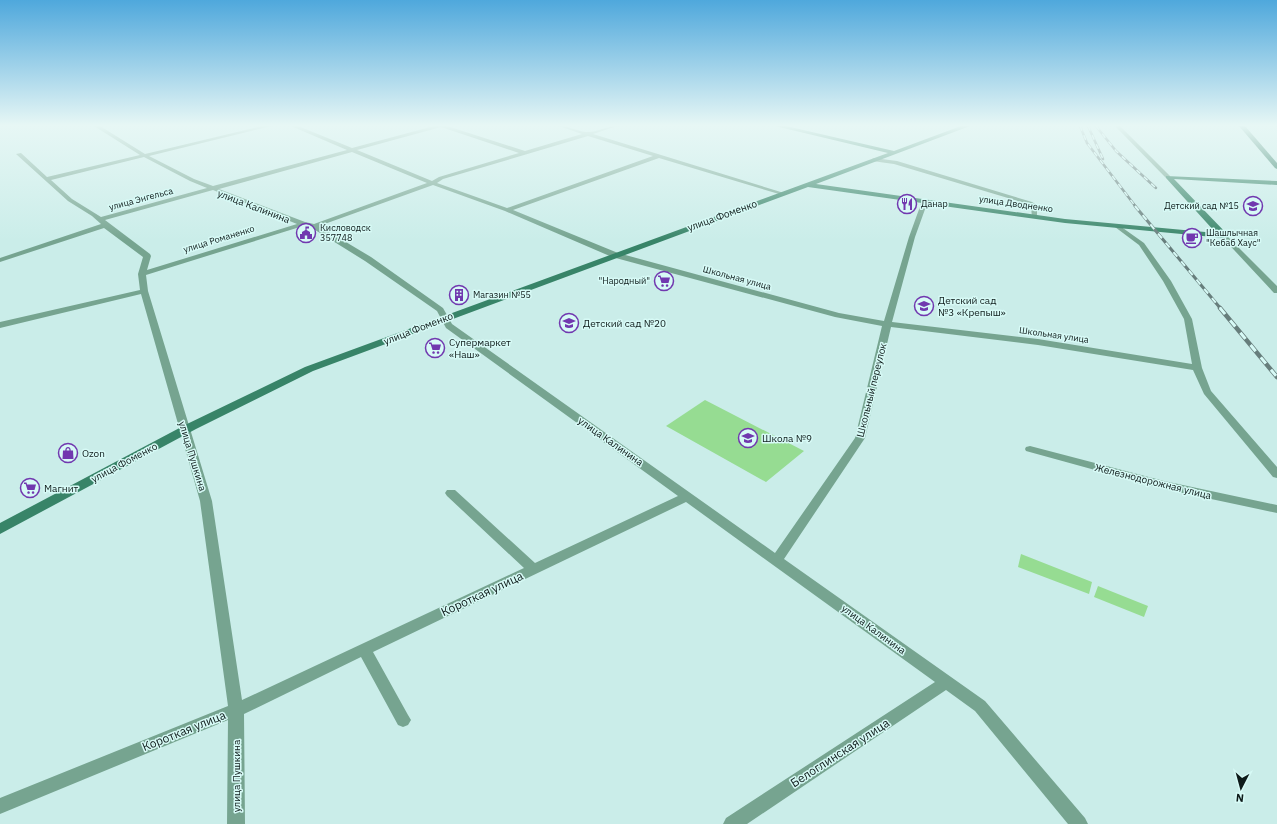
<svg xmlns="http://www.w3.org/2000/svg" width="1277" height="824" font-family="'IBM Plex Sans',sans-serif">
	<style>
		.green { fill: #96dc92 }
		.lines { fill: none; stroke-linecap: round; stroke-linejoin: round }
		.street { fill: #76a490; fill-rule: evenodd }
		.secondary { fill: #388468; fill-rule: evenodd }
		.primary { fill: #18694e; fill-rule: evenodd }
		.rail-far2-casing { stroke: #677e7c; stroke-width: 2.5 }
		.rail-far1-casing { stroke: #677e7c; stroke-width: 3 }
		.rail-casing { stroke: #677e7c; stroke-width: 4.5 }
		.rail-far2 { stroke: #d7faf6; stroke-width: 1.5; stroke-dasharray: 5; stroke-linecap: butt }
		.rail-far1 { stroke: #d7faf6; stroke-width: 2; stroke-dasharray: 6; stroke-linecap: butt }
		.rail { stroke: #d7faf6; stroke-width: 3; stroke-dasharray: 8; stroke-linecap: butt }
		.labels { text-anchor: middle; stroke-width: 3; stroke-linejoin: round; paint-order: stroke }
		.far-street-label { font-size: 9px; fill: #0e1b1a; stroke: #d7faf6 }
		.far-poi-label { font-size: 9px; fill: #0e1b1a; stroke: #d7faf6; text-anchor: start }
		.street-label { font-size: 10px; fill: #0e1b1a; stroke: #d7faf6 }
		.poi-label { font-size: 10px; fill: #0e1b1a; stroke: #d7faf6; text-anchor: start }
		.near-street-label { font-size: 12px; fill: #0e1b1a; stroke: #d7faf6 }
	</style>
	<rect width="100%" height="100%" fill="#caede9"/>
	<path class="green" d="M 705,400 L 804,451 L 766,482 L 666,426 Z
		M 1021,554 L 1092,582 L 1089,594 L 1018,567 Z
		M 1098,586 L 1148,606 L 1144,617 L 1094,597 Z"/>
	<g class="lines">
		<path class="street" d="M 94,126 L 100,126 L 145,154 L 262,126 L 271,126 L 149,156 L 194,179 L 213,186 L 347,150 L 291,126 L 298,126 L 352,148 L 434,126 L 447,126 L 525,151 L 582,134 L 559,126 C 569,126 577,131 586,132 C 595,133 607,126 617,126 L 593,134 L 784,193 L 779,194 L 659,158 L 513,210 L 618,253 L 839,313 L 884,321 L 909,237 L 922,201 L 925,199 L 928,201 L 915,237 L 892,322 L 1038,339 L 1192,364 L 1184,319 L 1163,281 L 1139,245 L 1115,227 L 1120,226 L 1144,243 L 1171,281 L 1192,319 L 1202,368 L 1211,391 L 1277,467 L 1277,478 L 1273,477 L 1204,394 L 1193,370 L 1038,345 L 891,327 L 865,438 L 784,559 L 985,701 L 1085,818 L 1088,824 L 1068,824 L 975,711 L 946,690 L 747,824 L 723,824 L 726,818 L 935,682 L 686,502 L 373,652 L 408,715 L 411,720 L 408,725 L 403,727 L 398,725 L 361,657 L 244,714 L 245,824 L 227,824 L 228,720 L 0,814 L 0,798 L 228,706 L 200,501 L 141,294 L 0,328 L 0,322 L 140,290 L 138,274 L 143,257 L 104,228 L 0,262 L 0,258 L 101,224 L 92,216 L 68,201 L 16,154 L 21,153 L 47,177 L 140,155 ZM 441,127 L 519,153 L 439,177 L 432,181 L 357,150 ZM 588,136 L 653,156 L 507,208 L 437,183 L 443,179 ZM 352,152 L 427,183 L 314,224 L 305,222 L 219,189 ZM 144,157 L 190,181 L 207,188 L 101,217 L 72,199 L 51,180 ZM 433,185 L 505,211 L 612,257 L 835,317 L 882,326 L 855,438 L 775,553 L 452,324 L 443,308 L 371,257 L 319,226 ZM 213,190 L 297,224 L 147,270 L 151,256 L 150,254 L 105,220 ZM 303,226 L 312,228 L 365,261 L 437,311 L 446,328 L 678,496 L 535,563 L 455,490 L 447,490 L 445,493 L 447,496 L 524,568 L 242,700 L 212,501 L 148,291 L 146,275 Z
			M 1115,126 L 1120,126 L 1170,176 L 1170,178 L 1166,178 Z
			M 874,158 L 897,161 L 1032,202 L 1037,205 L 1037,217 L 1032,218 L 1031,206 L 1028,204 L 894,164 L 872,161 L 872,159 Z
			M 1222,235 L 1226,235 L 1277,286 L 1277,293 L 1274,293 L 1222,237 Z
			M 1030,446 L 1164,481 L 1277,505 L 1277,513 L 1164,489 L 1026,451 L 1025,449 L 1026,447 Z"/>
		<path class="secondary" d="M 775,126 L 786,126 L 894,151 L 961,126 L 970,126 L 816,184 L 1065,219 L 1216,233 L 1166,178 L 1166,176 L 1277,181 L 1277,185 L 1174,179 L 1227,234 L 1227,238 L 1224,238 L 1065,223 L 808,187 L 313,371 L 196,429 L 0,534 L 0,523 L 187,424 L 305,367 L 888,153 Z"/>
		<path class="primary" d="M 1239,126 L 1245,126 L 1277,163 L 1277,169 L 1275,168 Z"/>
		<g class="rail-far2-casing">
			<path id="rail-far2" d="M 1080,126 L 1087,143 L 1136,207
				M 1088,126 L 1103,159
				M 1096,126 L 1116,151 L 1156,188"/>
		</g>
		<g class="rail-far1-casing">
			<path id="rail-far1" d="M 1135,206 L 1221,309"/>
		</g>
		<g class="rail-casing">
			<path id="rail" d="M 1220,308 L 1277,377"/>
		</g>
		<use href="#rail-far2" class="rail-far2"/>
		<use href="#rail-far1" class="rail-far1"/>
		<use href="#rail" class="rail"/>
	</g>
	<linearGradient id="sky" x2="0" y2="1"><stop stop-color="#4fa8dc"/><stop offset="0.52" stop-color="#e7f7f5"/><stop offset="1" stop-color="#e7f7f5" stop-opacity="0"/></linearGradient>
	<rect width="1277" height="241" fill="url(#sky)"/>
	<defs>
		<g id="restaurant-ring" transform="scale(1)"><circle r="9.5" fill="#d7faf6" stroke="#7138af" stroke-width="1.5"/><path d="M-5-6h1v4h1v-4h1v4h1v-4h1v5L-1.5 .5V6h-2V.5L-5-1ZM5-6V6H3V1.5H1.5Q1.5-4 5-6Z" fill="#7138af"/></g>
		<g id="school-ring" transform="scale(1)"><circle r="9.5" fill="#d7faf6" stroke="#7138af" stroke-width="1.5"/><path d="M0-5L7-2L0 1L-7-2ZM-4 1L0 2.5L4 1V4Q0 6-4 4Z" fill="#7138af"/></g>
		<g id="civic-ring" transform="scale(1)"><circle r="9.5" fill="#d7faf6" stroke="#7138af" stroke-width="1.5"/><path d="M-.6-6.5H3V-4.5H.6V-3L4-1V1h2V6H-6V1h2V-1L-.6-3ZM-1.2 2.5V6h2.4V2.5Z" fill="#7138af"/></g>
		<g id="cafe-ring" transform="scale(1)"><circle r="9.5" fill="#d7faf6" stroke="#7138af" stroke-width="1.5"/><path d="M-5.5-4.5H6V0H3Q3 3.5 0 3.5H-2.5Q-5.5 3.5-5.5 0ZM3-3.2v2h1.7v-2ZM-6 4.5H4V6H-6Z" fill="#7138af"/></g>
		<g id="supermarket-ring" transform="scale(1)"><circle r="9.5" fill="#d7faf6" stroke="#7138af" stroke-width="1.5"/><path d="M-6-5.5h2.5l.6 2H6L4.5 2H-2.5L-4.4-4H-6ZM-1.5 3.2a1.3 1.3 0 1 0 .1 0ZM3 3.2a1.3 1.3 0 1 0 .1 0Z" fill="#7138af"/></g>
		<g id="building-ring" transform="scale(1)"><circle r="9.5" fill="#d7faf6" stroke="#7138af" stroke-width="1.5"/><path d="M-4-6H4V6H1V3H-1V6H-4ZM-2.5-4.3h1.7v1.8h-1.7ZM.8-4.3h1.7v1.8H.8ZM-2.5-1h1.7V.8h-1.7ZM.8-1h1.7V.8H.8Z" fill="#7138af"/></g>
		<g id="shop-ring" transform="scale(1)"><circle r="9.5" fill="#d7faf6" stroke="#7138af" stroke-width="1.5"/><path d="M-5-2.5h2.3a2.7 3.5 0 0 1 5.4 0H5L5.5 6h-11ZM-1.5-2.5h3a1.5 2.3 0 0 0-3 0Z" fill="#7138af"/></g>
	</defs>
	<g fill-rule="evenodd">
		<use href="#restaurant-ring" x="907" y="204"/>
		<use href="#school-ring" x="1253" y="206"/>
		<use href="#civic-ring" x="306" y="233"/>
		<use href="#cafe-ring" x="1192" y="238"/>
		<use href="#supermarket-ring" x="664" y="281"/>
		<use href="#building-ring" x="459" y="295"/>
		<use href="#school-ring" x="924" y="306"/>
		<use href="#school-ring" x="569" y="323"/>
		<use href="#supermarket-ring" x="435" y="348"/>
		<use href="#school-ring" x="748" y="438"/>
		<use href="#shop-ring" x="68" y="453"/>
		<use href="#supermarket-ring" x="30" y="488"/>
	</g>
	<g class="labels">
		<g class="far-street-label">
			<text transform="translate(141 199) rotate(-15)" y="3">улица Энгельса</text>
			<text transform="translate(1016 204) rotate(8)" y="3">улица Дводненко</text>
			<text transform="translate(219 239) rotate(-17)" y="3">улица Романенко</text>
			<text transform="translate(737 278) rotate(15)" y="3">Школьная улица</text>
			<text transform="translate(1054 335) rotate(8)" y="3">Школьная улица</text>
		</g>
		<g class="far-poi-label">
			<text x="921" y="207">Данар</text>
			<text x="1239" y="209" text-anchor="end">Детский сад №15</text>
			<text x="320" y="231">Кисловодск<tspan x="320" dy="10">357748</tspan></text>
			<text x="1206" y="236">Шашлычная<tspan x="1206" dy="10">"Кебаб Хаус"</tspan></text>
			<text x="650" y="284" text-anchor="end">"Народный"</text>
			<text x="473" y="298">Магазин №55</text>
		</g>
		<g class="street-label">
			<text transform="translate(254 206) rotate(21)" y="4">улица Калинина</text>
			<text transform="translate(722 215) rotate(-20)" y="4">улица Фоменко</text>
			<text transform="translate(418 328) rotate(-21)" y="4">улица Фоменко</text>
			<text transform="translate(871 390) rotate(-76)" y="4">Школьный переулок</text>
			<text transform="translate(611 441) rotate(35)" y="4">улица Калинина</text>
			<text transform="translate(193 456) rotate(73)" y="4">улица Пушкина</text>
			<text transform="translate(124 462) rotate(-28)" y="4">улица Фоменко</text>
			<text transform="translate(1153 481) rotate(14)" y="4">Железнодорожная улица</text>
			<text transform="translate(874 629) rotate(36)" y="4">улица Калинина</text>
			<text transform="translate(236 776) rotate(-90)" y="4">улица Пушкина</text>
		</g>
		<g class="poi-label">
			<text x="938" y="304">Детский сад<tspan x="938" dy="12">№3 «Крепыш»</tspan></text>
			<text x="583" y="327">Детский сад №20</text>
			<text x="449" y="346">Супермаркет<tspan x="449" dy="12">«Наш»</tspan></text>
			<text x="762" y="442">Школа №9</text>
			<text x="82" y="457">Ozon</text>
			<text x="44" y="492">Магнит</text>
		</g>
		<g class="near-street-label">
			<text transform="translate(482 594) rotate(-25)" y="4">Короткая улица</text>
			<text transform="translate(184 731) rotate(-22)" y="4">Короткая улица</text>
			<text transform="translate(840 753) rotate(-33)" y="4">Белоглинская улица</text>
		</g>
	</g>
	<g transform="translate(1241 788) rotate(186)" stroke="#d7faf6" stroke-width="3" paint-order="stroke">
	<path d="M0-3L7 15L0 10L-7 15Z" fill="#0e1b1a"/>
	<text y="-6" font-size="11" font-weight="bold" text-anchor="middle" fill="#0e1b1a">N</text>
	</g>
</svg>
